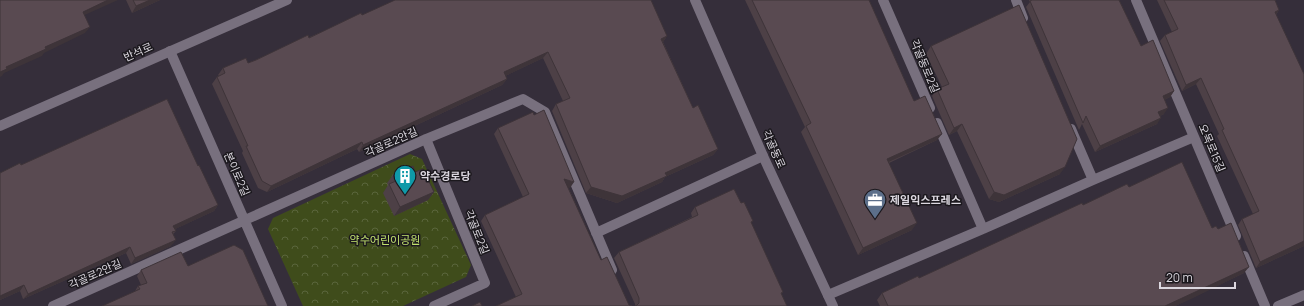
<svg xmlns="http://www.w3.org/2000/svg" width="1304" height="306" font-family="Manrope,'Noto Sans KR',sans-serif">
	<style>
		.park { fill: url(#park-crowns) }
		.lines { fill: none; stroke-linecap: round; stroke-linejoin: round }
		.minor { stroke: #78707e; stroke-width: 10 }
		.tertiary { stroke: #78707e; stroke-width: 10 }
		.wall { fill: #4d4046 }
		.shaded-wall { fill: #3e3439 }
		.building { fill: #594a51; stroke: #3e3439 }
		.labels { text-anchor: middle; stroke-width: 3; stroke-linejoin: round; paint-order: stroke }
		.street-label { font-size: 11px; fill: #dbd7df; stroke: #1b181d }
		.poi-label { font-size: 11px; font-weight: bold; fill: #dbd7df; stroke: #1b181d; text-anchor: start }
		.park-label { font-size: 11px; fill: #c1e16e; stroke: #1b181d }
	</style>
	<defs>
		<pattern id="park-crowns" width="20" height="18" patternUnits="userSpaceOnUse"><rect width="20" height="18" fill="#3f4c1b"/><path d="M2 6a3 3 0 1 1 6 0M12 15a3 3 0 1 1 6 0" fill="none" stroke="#5a653c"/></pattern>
	</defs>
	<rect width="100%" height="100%" fill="#352e3a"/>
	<path class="park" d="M 410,154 L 422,159 L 471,265 L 466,277 L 403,306 L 303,306 L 268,229 L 273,218 Z"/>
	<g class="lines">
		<path class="minor" d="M 883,0 L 930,108
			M 1016,0 L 1023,18
			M 1136,0 L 1236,236
			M 170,51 L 282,306
			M 937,123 L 983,229
			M 1071,129 L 1093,180
			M 426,139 L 485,283 L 434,306
			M 596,233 L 763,156
			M 1244,256 L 1265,306
			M 828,295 L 983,229 L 1093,180 L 1194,137
			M 53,306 L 426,139 L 523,99 L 545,112 L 612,270
			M 1278,306 L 1304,295"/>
		<path class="tertiary" d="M 695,0 L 763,156 L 833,306
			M 0,126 L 287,0"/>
	</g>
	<path class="wall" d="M 126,0 L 160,0 L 132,13 Z
		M 745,0 L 869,0 L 914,101 L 937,140 L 889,163 L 912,230 L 858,255 L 801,132 L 805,127 Z
		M 1029,0 L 1119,0 L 1141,46 L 1174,91 L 1170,97 L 1164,100 L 1164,114 L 1160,116 L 1157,124 L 1095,152 L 1082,124 L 1079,130 L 1026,7 L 1030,2 Z
		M 1157,0 L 1275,0 L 1279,10 L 1276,15 L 1304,246 L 1256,268 L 1238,225 L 1242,219 L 1253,214 L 1217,136 L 1219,134 L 1196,84 L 1182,91 L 1160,41 L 1165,35 L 1172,32 Z
		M 362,15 L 667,36 L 663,42 L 693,108 L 718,149 L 713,155 L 665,177 L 662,182 L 617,203 L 586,193 L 552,111 L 556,104 L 563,101 L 543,58 L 505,76 L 507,79 L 502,85 L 359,152 L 357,149 L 267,192 L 258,188 L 242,153 L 243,151 L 212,84 L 217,77 L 219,76 L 218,75 L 223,68 L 248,63 Z
		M 931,46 L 1060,174 L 999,202 L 989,199 L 957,131 L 949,135 L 932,96 L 937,89 L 942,87 L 926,54 Z
		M 498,128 L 570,188 L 568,187 L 601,260 L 516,297 L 481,221 L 485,215 L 523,197 L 494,134 Z
		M 21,165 L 198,166 L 218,205 L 214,211 L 175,229 L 176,231 L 173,234 L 171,246 L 131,264 L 126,253 L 23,299 L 20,291 L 0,300 L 0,173 Z
		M 415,172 L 434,192 L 428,200 L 394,216 L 383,193 L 388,185 L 387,183 L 393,175 Z
		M 1129,187 L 1212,228 L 1244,273 L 1175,306 L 880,306 L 877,300 L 882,293 L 919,278 L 1083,205 Z
		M 695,207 L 751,224 L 783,292 L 781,294 L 635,306 L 635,304 L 614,258 L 619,252 L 692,217 L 691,213 Z
		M 188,266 L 135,291 L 138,286 L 141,285 L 137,276 L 141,270 Z"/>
	<path class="shaded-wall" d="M 108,0 L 118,0 L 78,18 L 83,12 Z
		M 150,0 L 160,0 L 132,13 L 136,6 Z
		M 1279,10 L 1275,16 L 1275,12 Z
		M 90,27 L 85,33 L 44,53 L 42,56 L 4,73 L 2,76 L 0,77 L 0,72 L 6,67 L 45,47 Z
		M 667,36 L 663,42 L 661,39 Z
		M 548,52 L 543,58 L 499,79 L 504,72 Z
		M 1201,78 L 1196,84 L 1182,91 L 1186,85 Z
		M 507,79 L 502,85 L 359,152 L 363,145 Z
		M 1174,91 L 1170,97 L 1158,103 L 1163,96 Z
		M 1168,108 L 1164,114 L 1154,119 L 1158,112 Z
		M 1161,118 L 1157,124 L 1095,152 L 1100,146 Z
		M 962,124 L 957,131 L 949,135 L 954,128 Z
		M 942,134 L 937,140 L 882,165 L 887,159 Z
		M 362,142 L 357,149 L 267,192 L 271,186 Z
		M 718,149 L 713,155 L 665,177 L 662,182 L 617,203 L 586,193 L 591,187 L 665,173 Z
		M 1065,167 L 1060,174 L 999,202 L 989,199 L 994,192 Z
		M 564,179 L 574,182 L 570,188 L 559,185 Z
		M 434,192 L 428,200 L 394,216 L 400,207 Z
		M 218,205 L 214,211 L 169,232 L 173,226 Z
		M 917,223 L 912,230 L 858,255 L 863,248 Z
		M 176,240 L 171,246 L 131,264 L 135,258 Z
		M 1304,241 L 1304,246 L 1256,268 L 1260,262 Z
		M 130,247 L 126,253 L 23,299 L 28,294 Z
		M 1249,267 L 1244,273 L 1189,300 L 1175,306 L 1165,306 Z
		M 24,285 L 20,291 L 0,300 L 0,296 Z"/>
	<path class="building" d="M 0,0 L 108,0 L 83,12 L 90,27 L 45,47 L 46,49 L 6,67 L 7,69 L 0,72 Z
		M 133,0 L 150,0 L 136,6 Z
		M 395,0 L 651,0 L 667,36 L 661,39 L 693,108 L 698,105 L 718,149 L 665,173 L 667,176 L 622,196 L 591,187 L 556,104 L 570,98 L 548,52 L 504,72 L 507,79 L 363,145 L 362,142 L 271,186 L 262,181 L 246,146 L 248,146 L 217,77 L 225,73 L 223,68 L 246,58 L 248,63 L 256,60 L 308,35 L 309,38 L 361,13 L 362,15 Z
		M 752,0 L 869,0 L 914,101 L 925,96 L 942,134 L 887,159 L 917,223 L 863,248 L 806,126 L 811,123 Z
		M 1032,0 L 1119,0 L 1141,46 L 1153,40 L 1174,91 L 1163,96 L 1168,108 L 1158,112 L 1161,118 L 1100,146 L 1086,116 L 1083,123 L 1030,1 Z
		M 1164,0 L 1275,0 L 1279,10 L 1275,12 L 1304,74 L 1304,241 L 1260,262 L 1242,219 L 1259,211 L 1222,130 L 1224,129 L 1201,78 L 1186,85 L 1165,35 L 1178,29 Z
		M 1019,5 L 1077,139 L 1065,167 L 1004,195 L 994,192 L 962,124 L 954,128 L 937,89 L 949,84 L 931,46 Z
		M 167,99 L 198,166 L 199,165 L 218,205 L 173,226 L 176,231 L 172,232 L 176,240 L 135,258 L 130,247 L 28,294 L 24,285 L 0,296 L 0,173 L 20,163 L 21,165 Z
		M 544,110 L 574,182 L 564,179 L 601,260 L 607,257 L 629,305 L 632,306 L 496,306 L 522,294 L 485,215 L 529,194 L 498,128 L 533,112 L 534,115 Z
		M 1182,162 L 1212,228 L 1216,226 L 1218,229 L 1231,223 L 1249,267 L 1165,306 L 888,306 L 882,293 L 918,276 L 919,278 L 1082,203 L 1083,205 L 1127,184 L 1129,187 Z
		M 413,166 L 415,172 L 423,169 L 434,192 L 400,207 L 389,184 L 396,181 L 393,175 Z
		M 734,189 L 741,203 L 744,202 L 753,221 L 751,222 L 783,292 L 781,293 L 787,306 L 635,306 L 636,306 L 639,303 L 639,298 L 619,252 L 698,215 L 695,207 Z
		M 234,245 L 243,250 L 268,306 L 102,306 L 140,289 L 138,286 L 147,283 L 141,270 L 181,252 L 188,266 Z
		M 480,302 L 482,306 L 472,306 Z"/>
	<defs>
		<g id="building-pin" transform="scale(1.15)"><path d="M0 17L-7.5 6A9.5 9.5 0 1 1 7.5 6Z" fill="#0f9aa8" stroke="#1b181d"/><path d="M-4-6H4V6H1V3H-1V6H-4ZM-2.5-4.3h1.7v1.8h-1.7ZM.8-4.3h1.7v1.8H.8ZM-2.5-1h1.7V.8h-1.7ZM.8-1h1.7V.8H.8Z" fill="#fff"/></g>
		<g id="office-pin" transform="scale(1.15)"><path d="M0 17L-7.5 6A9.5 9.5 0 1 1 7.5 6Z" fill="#5c6f8a" stroke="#1b181d"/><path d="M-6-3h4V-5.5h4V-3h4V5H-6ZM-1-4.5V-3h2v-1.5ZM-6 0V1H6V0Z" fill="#fff"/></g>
	</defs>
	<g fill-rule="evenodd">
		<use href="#building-pin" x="405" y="176"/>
		<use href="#office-pin" x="875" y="200"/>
	</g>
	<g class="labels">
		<g class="street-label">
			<text transform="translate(138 52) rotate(-24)" y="4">반석로</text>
			<text transform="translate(925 66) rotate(67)" y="4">각골동로2길</text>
			<text transform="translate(391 142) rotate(-24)" y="4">각골로2안길</text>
			<text transform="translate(1212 148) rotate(67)" y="4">오목로15길</text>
			<text transform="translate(774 149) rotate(66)" y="4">각골동로</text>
			<text transform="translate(237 174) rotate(66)" y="4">본이로2길</text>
			<text transform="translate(477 232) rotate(68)" y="4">각골로2길</text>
			<text transform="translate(95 274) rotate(-24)" y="4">각골로2안길</text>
		</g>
		<g class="poi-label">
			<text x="420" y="180">약수경로당</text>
			<text x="890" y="204">제일익스프레스</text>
		</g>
		<g class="park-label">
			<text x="385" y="244">약수어린이공원</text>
		</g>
	</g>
	<path d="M1160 282v6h75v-6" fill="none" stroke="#dbd7df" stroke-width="2"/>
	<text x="1166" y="282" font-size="12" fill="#dbd7df" stroke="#1b181d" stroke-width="3" paint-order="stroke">20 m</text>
</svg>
